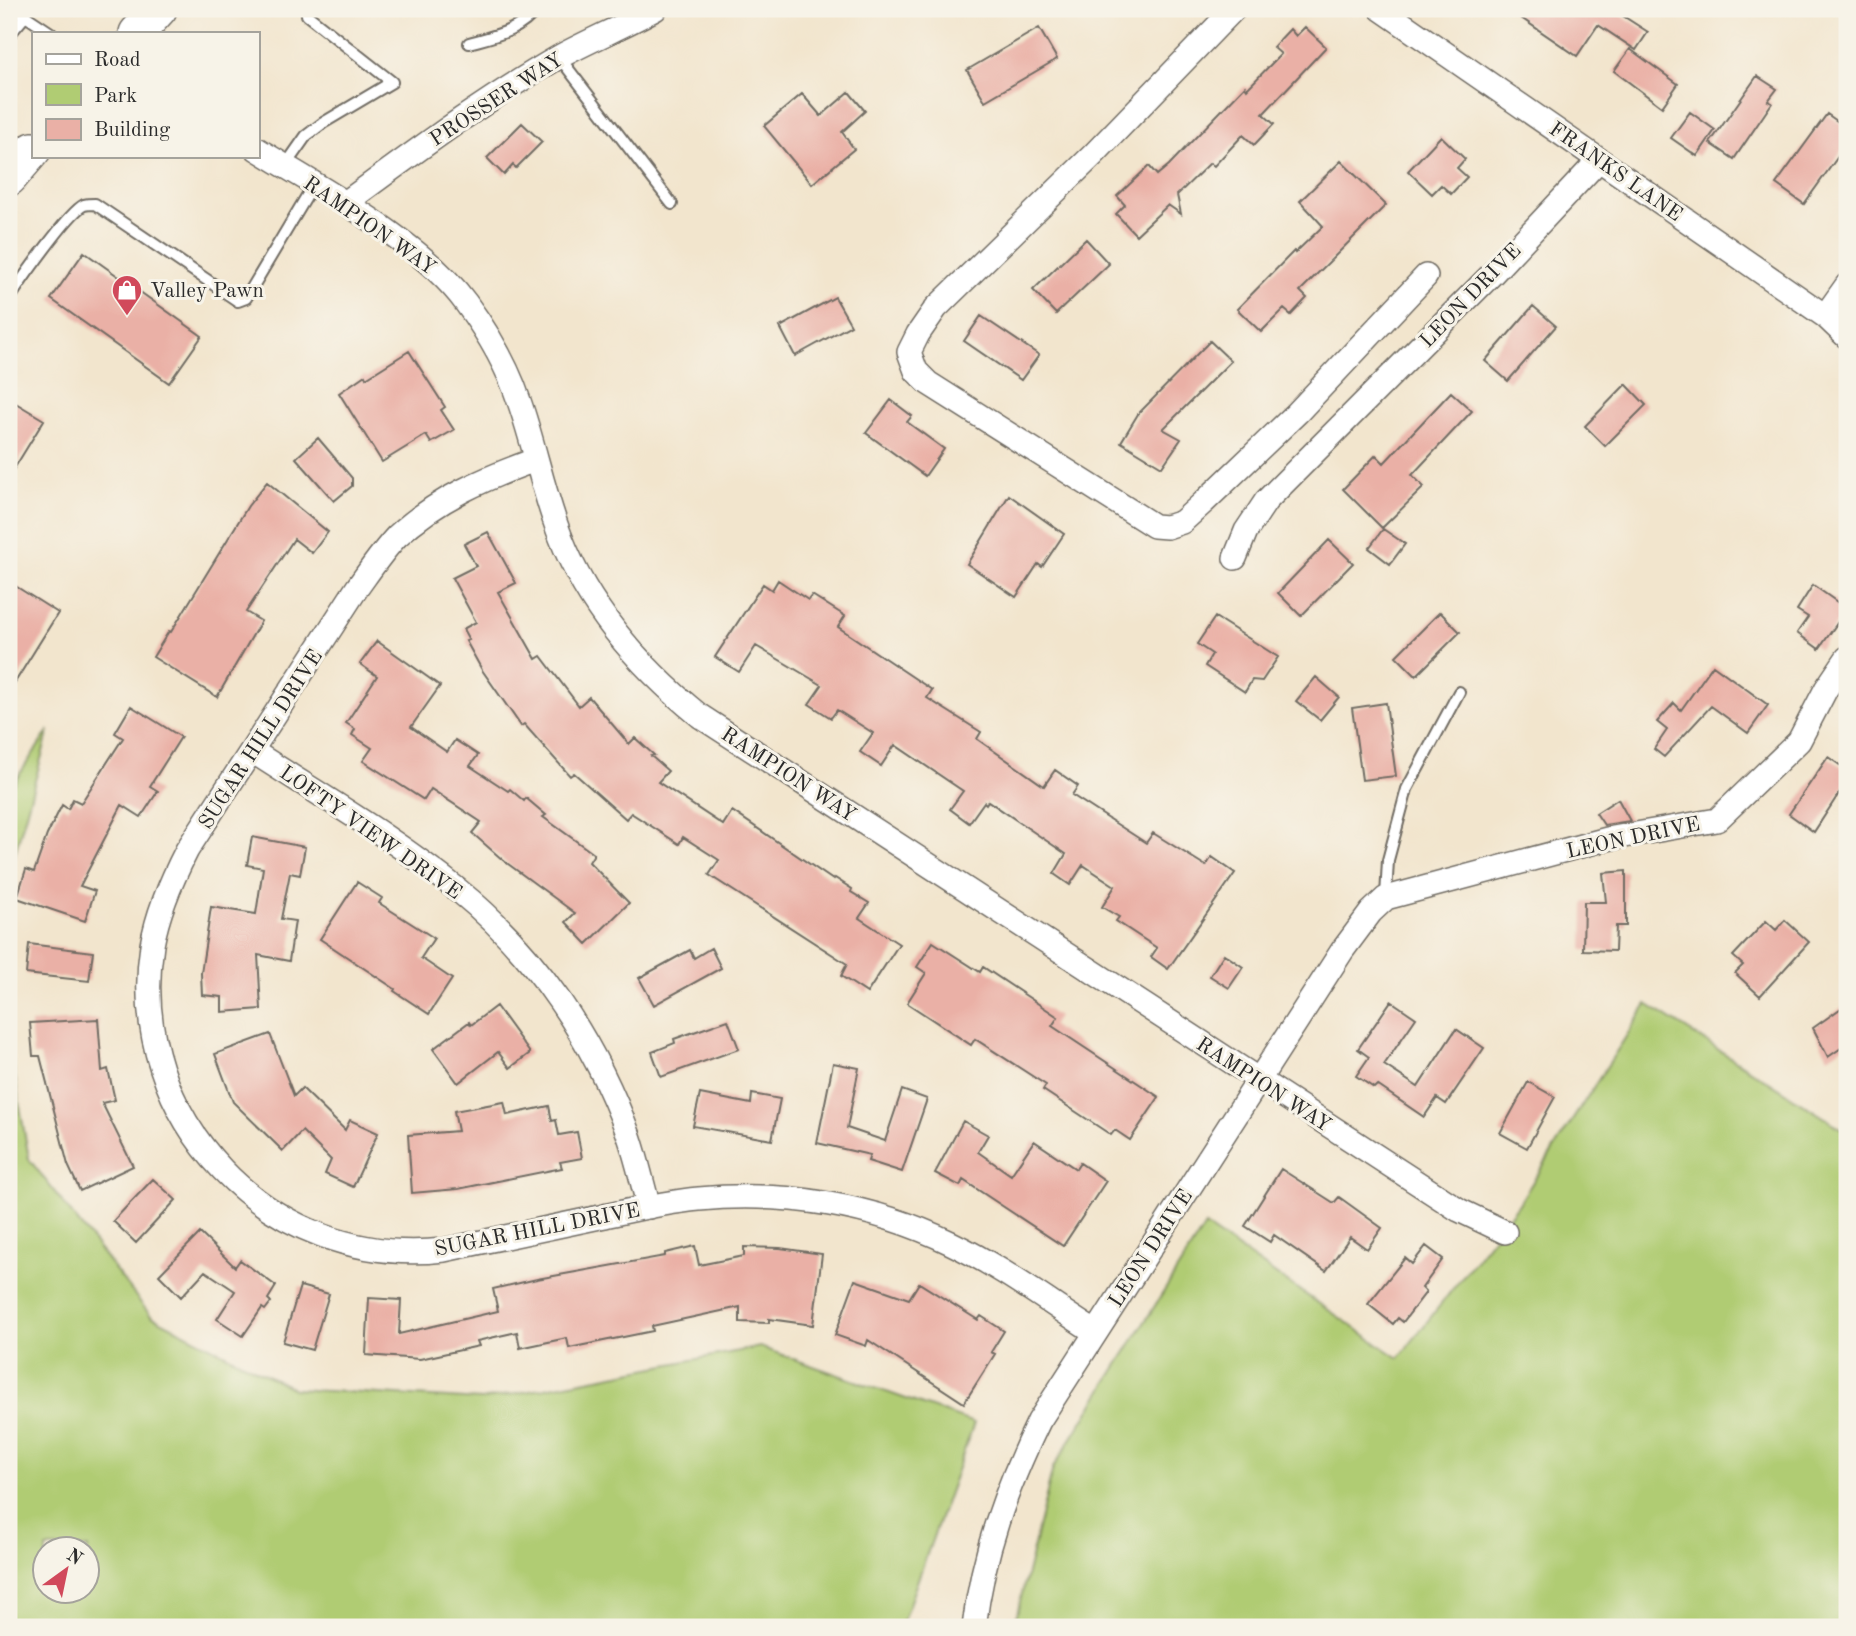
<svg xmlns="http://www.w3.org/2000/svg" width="1856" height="1636" font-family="'Old Standard TT',serif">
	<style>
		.green { fill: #b0cc73; stroke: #6e7c4f; stroke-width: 2; fill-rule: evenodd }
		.building { fill: #eab0a6 }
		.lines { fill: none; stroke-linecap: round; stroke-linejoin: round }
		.service-casing { stroke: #716c64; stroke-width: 14 }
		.minor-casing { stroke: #716c64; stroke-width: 26 }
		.primary-casing { stroke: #716c64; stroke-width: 38 }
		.service { stroke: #fff; stroke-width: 10 }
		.minor { stroke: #fff; stroke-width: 23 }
		.primary { stroke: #fff; stroke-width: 35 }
		.labels { text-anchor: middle; stroke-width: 6; stroke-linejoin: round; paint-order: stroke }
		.street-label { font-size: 21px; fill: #2b2b2b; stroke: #f7f3e8 }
		.poi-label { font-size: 21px; fill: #2b2b2b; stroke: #f7f3e8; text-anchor: start }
	</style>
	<rect width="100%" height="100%" fill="#f7f3e8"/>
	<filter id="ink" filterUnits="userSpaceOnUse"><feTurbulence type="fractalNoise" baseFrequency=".0143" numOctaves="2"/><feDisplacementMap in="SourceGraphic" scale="14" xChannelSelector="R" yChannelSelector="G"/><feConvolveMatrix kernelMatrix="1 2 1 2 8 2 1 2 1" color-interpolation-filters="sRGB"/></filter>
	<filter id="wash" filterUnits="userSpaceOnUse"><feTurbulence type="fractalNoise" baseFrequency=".00686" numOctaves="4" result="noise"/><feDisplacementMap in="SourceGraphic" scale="28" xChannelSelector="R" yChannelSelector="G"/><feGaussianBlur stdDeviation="1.57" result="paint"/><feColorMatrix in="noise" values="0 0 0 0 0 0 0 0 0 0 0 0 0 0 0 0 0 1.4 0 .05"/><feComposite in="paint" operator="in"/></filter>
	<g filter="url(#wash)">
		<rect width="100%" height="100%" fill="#f2e5cd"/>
		<path class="green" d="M 49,730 L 9,875 L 9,790 Z
			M 1647,1004 L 1847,1132 L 1847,1627 L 1016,1627 L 1015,1622 L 1053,1468 L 1205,1226 L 1399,1358 L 1518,1205 Z
			M 9,1043 L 29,1159 L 151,1316 L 294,1389 L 482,1400 L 760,1347 L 974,1423 L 902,1624 L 903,1627 L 9,1627 ZM 46,1548 L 88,1548 L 88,1590 L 46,1590 Z"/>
		<g id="blocks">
			<path class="building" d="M 1508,9 L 1612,9 L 1648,32 L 1636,50 L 1598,25 L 1577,56 Z
				M 1305,27 L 1326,47 L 1263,114 L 1274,124 L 1254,145 L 1243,135 L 1214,166 L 1210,163 L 1177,195 L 1181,214 L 1168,205 L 1136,235 L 1116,214 L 1125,205 L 1117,196 L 1149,166 L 1157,175 L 1169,165 L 1245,86 L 1247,89 L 1281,54 L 1273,47 L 1290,29 L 1296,36 Z
				M 1039,28 L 1057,59 L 985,101 L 967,70 Z
				M 1630,49 L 1678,84 L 1662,107 L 1614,71 Z
				M 1757,76 L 1777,89 L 1768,101 L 1772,103 L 1734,159 L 1710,143 Z
				M 849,92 L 865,111 L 842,132 L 854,149 L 812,184 L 764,126 L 802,94 L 821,116 Z
				M 1690,112 L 1715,130 L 1697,156 L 1671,138 Z
				M 1827,114 L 1847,128 L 1847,144 L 1804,204 L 1776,184 Z
				M 522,123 L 542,142 L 516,168 L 513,165 L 504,175 L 487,158 Z
				M 1441,136 L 1465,159 L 1457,168 L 1467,177 L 1451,194 L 1441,185 L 1432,194 L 1408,171 Z
				M 1341,161 L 1386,205 L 1300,291 L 1307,298 L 1291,315 L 1284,309 L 1261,332 L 1237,309 L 1294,251 L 1295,253 L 1323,226 L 1300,201 Z
				M 1086,239 L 1109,264 L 1056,314 L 1033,290 Z
				M 84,252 L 202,336 L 169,383 L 51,299 Z
				M 835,297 L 851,325 L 795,356 L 780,327 Z
				M 1533,306 L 1556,326 L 1508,381 L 1485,361 Z
				M 981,316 L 1039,355 L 1021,380 L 964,341 Z
				M 1210,341 L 1231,361 L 1163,429 L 1181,439 L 1162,467 L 1121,442 L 1138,414 Z
				M 409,351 L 445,407 L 441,410 L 454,430 L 431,443 L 426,435 L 382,462 L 339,393 L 365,375 L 366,378 Z
				M 1626,384 L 1646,405 L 1605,446 L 1585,426 Z
				M 1451,392 L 1472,411 L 1412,475 L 1424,487 L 1382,528 L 1343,489 L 1376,455 L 1384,463 Z
				M 9,399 L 44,420 L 9,477 Z
				M 891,400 L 912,416 L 907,422 L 944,449 L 925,476 L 866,433 Z
				M 318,438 L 352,478 L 352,486 L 334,501 L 296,458 Z
				M 267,482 L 328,532 L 312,553 L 294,539 L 246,612 L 261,621 L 217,697 L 153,657 L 169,631 L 171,632 L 248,506 Z
				M 1009,495 L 1064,534 L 1042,567 L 1038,564 L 1016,597 L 967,564 Z
				M 1383,529 L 1405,544 L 1390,564 L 1369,548 Z
				M 488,532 L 516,583 L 498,592 L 536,659 L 541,656 L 579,706 L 589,697 L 629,744 L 635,738 L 654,755 L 651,756 L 668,771 L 658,782 L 723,825 L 732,811 L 833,880 L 835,878 L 852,889 L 851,892 L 869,903 L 859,918 L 899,944 L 867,993 L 841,976 L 847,964 L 709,875 L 719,860 L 683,837 L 679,844 L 631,813 L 626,819 L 574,773 L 570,776 L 524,724 L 521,726 L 482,670 L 466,641 L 469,640 L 463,629 L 476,622 L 452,578 L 476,566 L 464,544 Z
				M 1329,540 L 1353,563 L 1301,616 L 1278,593 Z
				M 778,580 L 808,600 L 812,595 L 845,616 L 838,627 L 932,690 L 927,698 L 981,732 L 977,739 L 1044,786 L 1055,770 L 1078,786 L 1072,795 L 1146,843 L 1153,833 L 1206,866 L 1212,857 L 1235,873 L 1168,969 L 1151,957 L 1157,948 L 1116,921 L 1119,917 L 1102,907 L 1115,886 L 1083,865 L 1070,885 L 1054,874 L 1066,854 L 988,801 L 986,804 L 984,802 L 969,823 L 950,809 L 963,791 L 895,745 L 881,766 L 860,752 L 873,733 L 837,710 L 831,718 L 809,704 L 822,685 L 756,646 L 739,672 L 715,657 L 763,584 L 772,590 Z
				M 9,582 L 58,613 L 9,692 Z
				M 1813,585 L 1847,609 L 1819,649 L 1797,633 L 1808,617 L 1797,610 Z
				M 1440,612 L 1460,632 L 1416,676 L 1396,656 Z
				M 1215,617 L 1278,657 L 1262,681 L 1252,680 L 1245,692 L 1205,666 L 1212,654 L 1197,644 Z
				M 377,641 L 440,686 L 411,727 L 447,752 L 455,740 L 478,755 L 470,766 L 508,791 L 510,789 L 524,801 L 526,798 L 546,815 L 543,817 L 594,854 L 589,862 L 629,903 L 587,944 L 566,922 L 575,913 L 504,861 L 472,833 L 481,822 L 431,789 L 424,800 L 363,761 L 372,748 L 352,735 L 355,729 L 346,723 L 377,676 L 360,664 Z
				M 1713,665 L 1768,705 L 1748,733 L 1711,706 L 1664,757 L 1654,749 L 1667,730 L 1657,722 L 1674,703 L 1681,710 Z
				M 1316,677 L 1339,697 L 1320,720 L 1296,701 Z
				M 1386,703 L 1396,776 L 1362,780 L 1352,708 Z
				M 131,706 L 181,737 L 150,786 L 158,791 L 141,817 L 122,805 L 80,886 L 95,891 L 85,921 L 17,898 L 26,869 L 34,872 L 47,835 L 62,805 L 68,809 L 73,799 L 81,803 L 123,738 L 115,733 Z
				M 1828,757 L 1847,770 L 1847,781 L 1814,832 L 1789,814 Z
				M 1618,799 L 1630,821 L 1604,825 L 1596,813 Z
				M 252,837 L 305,847 L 300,875 L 290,873 L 281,919 L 295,921 L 289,961 L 258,955 L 261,1009 L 222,1012 L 222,997 L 202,995 L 201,973 L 211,907 L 256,914 L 263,868 L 247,865 Z
				M 1626,871 L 1626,926 L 1616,926 L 1615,951 L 1583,950 L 1584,902 L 1606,902 L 1603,873 Z
				M 357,882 L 382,898 L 379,903 L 434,938 L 421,958 L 452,979 L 429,1014 L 394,991 L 395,989 L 320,939 Z
				M 1785,920 L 1809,942 L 1760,996 L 1735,973 L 1743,965 L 1733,956 L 1766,921 L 1776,930 Z
				M 933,942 L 980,972 L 983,967 L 1058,1017 L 1052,1026 L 1159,1097 L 1130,1140 L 1115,1130 L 1111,1135 L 1043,1090 L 1046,1085 L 975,1039 L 971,1045 L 907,1003 L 926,973 L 917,967 Z
				M 29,944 L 93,952 L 89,981 L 26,974 Z
				M 711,948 L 721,968 L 654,1005 L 639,978 L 690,950 L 694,958 Z
				M 1224,954 L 1243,967 L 1229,988 L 1210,976 Z
				M 1391,1001 L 1416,1018 L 1384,1065 L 1418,1087 L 1456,1029 L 1484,1048 L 1446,1104 L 1437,1098 L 1424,1117 L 1377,1085 L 1374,1088 L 1356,1076 L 1369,1057 L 1358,1049 Z
				M 1847,1004 L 1847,1044 L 1828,1057 L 1813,1028 Z
				M 496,1006 L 530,1053 L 510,1068 L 498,1052 L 458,1083 L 433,1049 L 469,1022 L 471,1025 Z
				M 98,1019 L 102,1071 L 108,1069 L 115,1100 L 102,1103 L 133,1166 L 80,1191 L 68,1165 L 40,1056 L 33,1056 L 30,1023 Z
				M 728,1020 L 739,1049 L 661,1077 L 652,1052 L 675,1043 L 674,1039 Z
				M 270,1034 L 294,1096 L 302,1088 L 345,1130 L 350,1120 L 378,1133 L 353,1187 L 325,1174 L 331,1160 L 302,1131 L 283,1151 L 233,1102 L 215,1054 Z
				M 833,1063 L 859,1068 L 847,1128 L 885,1141 L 902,1090 L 927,1099 L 902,1172 L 868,1161 L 870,1155 L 817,1143 Z
				M 1528,1082 L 1555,1097 L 1527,1148 L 1500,1133 Z
				M 700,1094 L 751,1104 L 752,1094 L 780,1099 L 772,1140 L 693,1126 Z
				M 504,1102 L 507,1115 L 549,1106 L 552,1121 L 556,1120 L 559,1135 L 577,1132 L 582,1158 L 560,1162 L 562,1168 L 458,1189 L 412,1193 L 408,1135 L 458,1131 L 454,1111 Z
				M 963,1121 L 988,1135 L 978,1152 L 1011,1175 L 1034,1141 L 1076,1169 L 1080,1163 L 1106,1181 L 1063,1246 L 963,1180 L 960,1186 L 935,1173 Z
				M 1281,1169 L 1334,1203 L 1339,1197 L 1382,1228 L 1367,1249 L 1350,1237 L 1326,1271 L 1274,1235 L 1270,1242 L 1245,1226 Z
				M 153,1179 L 176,1200 L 136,1243 L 113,1221 Z
				M 200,1233 L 235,1267 L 240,1260 L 276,1286 L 268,1299 L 271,1302 L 265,1310 L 262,1308 L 243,1336 L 217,1319 L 235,1291 L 205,1271 L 181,1297 L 159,1275 Z
				M 695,1246 L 699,1265 L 744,1256 L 744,1247 L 780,1248 L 822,1254 L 813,1325 L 769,1319 L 769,1323 L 740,1322 L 740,1307 L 652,1326 L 653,1331 L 569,1348 L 567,1338 L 520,1348 L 517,1332 L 477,1341 L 479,1346 L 420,1359 L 366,1355 L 369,1298 L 401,1300 L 399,1334 L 498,1311 L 493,1289 L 537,1279 L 665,1256 L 665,1253 Z
				M 1426,1246 L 1443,1259 L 1422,1288 L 1426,1292 L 1403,1322 L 1398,1318 L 1393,1324 L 1368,1304 L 1405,1258 L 1412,1264 Z
				M 855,1280 L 909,1299 L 919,1283 L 978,1320 L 981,1316 L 1004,1331 L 991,1352 L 995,1354 L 964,1403 L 868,1340 L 866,1346 L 835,1335 Z
				M 300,1286 L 329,1294 L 312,1350 L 283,1342 Z"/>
		</g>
	</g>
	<g filter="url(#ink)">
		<use href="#blocks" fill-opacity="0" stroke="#716c64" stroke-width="2"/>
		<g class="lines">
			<g class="service-casing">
				<path id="service" d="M 15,9 L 51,33
					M 9,35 L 26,15
					M 469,43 C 494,36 521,31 536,9
					M 559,57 L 672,204
					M 285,166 L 306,136 L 323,123 L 392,82 L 307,15 L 307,9
					M 9,300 C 19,283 69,212 84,205 C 87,204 91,204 95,204 L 238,301 L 246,298 L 314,184
					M 1386,897 L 1388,860 L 1407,789 L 1459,692"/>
			</g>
			<g class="minor-casing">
				<path id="minor" d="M 1234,9 L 1093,155 L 936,308 L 918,334 L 909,352 L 916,371 L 928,383 L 1154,526 L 1167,527 L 1182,522 L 1204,502 L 1297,413 L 1426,276
					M 1381,9 L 1825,316 L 1847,337
					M 257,149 C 321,189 422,242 466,303 C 488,333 507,365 519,401 C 535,446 543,493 561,538 C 589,609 642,669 700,716 L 1459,1210 L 1505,1232
					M 345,203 C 415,152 484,100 559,57 C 590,40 624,26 655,9
					M 1825,316 L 1847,285
					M 535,460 C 485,478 437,499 397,536 C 382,552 370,570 357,588 L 187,850 C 171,881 158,911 152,945 C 125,1118 270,1270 444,1250 C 496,1239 548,1228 600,1217 C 632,1210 665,1202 699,1199 C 785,1191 873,1205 951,1243 C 1001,1267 1048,1302 1095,1332
					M 1235,558 L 1246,531 L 1266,501 L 1493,273 L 1599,160
					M 252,751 C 321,796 394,838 458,890 C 536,953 595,1042 629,1136 C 637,1159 642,1183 649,1207
					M 974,1627 C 983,1552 1006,1489 1039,1421 L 1342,951 L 1371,912 L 1386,898 L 1607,839 L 1717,820 L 1799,741 L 1826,689 L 1847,658"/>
			</g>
			<g class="primary-casing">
				<path id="primary" d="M 137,33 L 159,9
					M 9,178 L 33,150"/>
			</g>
			<use href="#service" class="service"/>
			<use href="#minor" class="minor"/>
			<use href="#primary" class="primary"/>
		</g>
	</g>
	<defs>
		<g id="shop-pin" transform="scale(1.575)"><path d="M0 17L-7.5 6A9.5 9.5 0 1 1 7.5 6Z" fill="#d1495b" stroke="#f7f3e8"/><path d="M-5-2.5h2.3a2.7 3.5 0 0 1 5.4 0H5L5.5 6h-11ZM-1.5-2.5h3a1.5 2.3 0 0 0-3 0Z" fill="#fff"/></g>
	</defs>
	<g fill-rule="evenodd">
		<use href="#shop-pin" x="127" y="290"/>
	</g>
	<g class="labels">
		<g class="street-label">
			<text transform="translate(496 99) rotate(-33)" y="7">PROSSER WAY</text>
			<text transform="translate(1616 171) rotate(35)" y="7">FRANKS LANE</text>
			<text transform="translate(370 225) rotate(35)" y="7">RAMPION WAY</text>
			<text transform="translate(1470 295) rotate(-46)" y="7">LEON DRIVE</text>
			<text transform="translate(260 739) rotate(-57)" y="7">SUGAR HILL DRIVE</text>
			<text transform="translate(789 774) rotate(33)" y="7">RAMPION WAY</text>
			<text transform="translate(371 832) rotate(35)" y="7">LOFTY VIEW DRIVE</text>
			<text transform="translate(1633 837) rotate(-12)" y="7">LEON DRIVE</text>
			<text transform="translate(1264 1084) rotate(33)" y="7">RAMPION WAY</text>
			<text transform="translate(537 1229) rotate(-11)" y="7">SUGAR HILL DRIVE</text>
			<text transform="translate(1150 1248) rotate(-57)" y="7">LEON DRIVE</text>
		</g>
		<g class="poi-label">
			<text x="150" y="297">Valley Pawn</text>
		</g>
	</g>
	<rect width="1856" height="1636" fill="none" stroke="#f7f3e8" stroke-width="35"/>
	<rect x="32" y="32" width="228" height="126" fill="#f7f3e8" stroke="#a5a39c" stroke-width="2"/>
	<rect x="46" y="54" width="35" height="10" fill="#ffffff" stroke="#a5a39c" stroke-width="2"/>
	<text x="94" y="66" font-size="21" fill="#2b2b2b">Road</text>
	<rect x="46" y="84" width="35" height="21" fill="#b0cc73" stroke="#a5a39c" stroke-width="2"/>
	<text x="94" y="102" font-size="21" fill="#2b2b2b">Park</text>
	<rect x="46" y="119" width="35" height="21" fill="#eab0a6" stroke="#a5a39c" stroke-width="2"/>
	<text x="94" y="136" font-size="21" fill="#2b2b2b">Building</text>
	<g transform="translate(66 1570) rotate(33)"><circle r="33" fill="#f7f3e8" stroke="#a5a39c" stroke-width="2"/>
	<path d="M0-5L12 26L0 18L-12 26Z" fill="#d1495b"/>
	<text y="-10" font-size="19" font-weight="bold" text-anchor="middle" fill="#2b2b2b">N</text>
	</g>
</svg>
